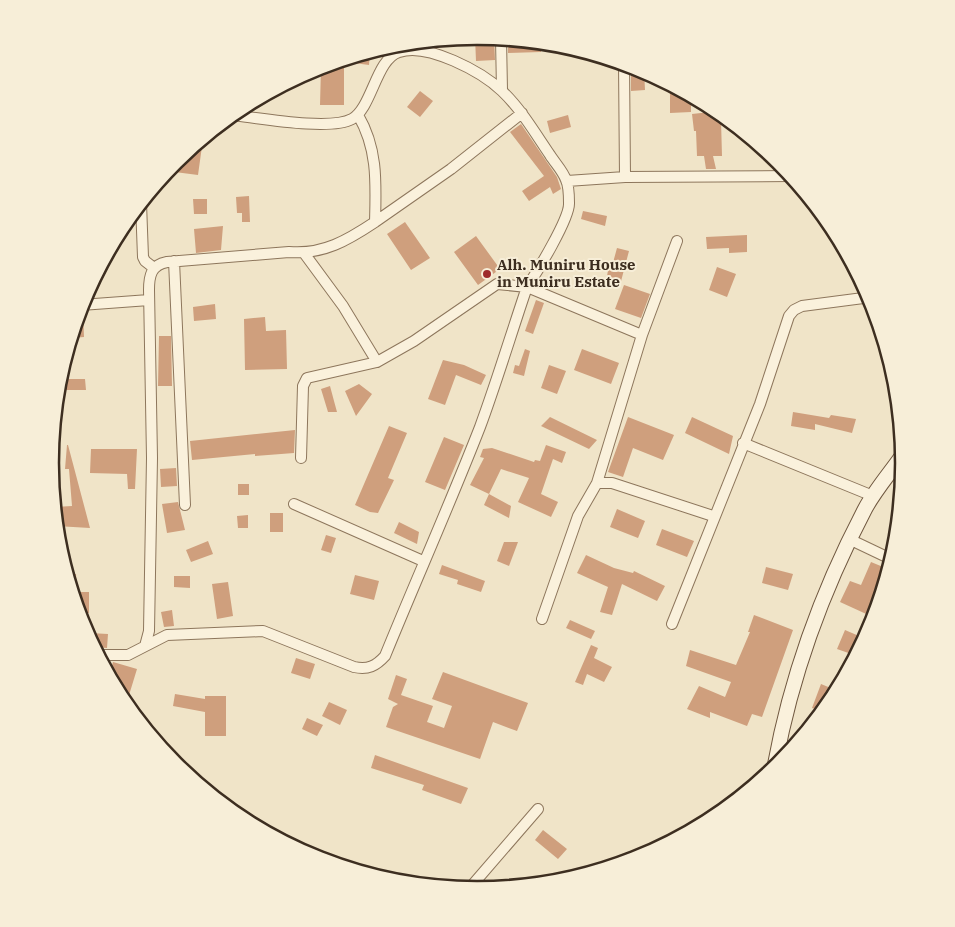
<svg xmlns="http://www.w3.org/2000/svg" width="955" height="927" font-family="'IBM Plex Serif',serif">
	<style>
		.building { fill: #cf9f7d }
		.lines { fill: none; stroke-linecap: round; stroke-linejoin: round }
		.street-casing { stroke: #8d765c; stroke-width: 12 }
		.secondary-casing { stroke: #6f573f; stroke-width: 16 }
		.street { stroke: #faf1dc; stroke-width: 10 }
		.secondary { stroke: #faf1dc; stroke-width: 14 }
		.poi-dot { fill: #9e2a2b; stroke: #f7eed8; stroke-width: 2 }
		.labels { text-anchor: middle; stroke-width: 4; stroke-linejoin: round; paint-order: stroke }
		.poi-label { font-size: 15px; font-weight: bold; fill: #3d2e20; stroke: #f7eed8; text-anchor: start }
		.rim { fill: none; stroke: #3d2e20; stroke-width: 2.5 }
	</style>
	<rect width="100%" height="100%" fill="#f0e4c8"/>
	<path class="building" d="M 478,36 L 494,38 L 495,60 L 476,61 L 475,37 Z
		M 508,39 L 541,42 L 541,52 L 508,53 Z
		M 370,52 L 369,65 L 354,63 L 354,57 Z
		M 344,63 L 344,105 L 320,105 L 321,67 L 334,63 Z
		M 631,68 L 644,70 L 645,90 L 631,91 Z
		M 670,84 L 691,95 L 691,112 L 670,113 Z
		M 420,91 L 433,101 L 420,117 L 407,107 Z
		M 719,111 L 729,120 L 721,120 L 722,156 L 713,156 L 716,169 L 706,169 L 704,156 L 697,156 L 696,131 L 694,131 L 692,114 Z
		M 568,115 L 571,127 L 550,133 L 547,121 Z
		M 521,124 L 557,177 L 561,189 L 553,194 L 550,187 L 529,201 L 522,191 L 544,176 L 510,132 Z
		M 203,139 L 198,175 L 167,171 L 176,161 Z
		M 249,196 L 250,222 L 242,222 L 242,213 L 237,213 L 236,197 Z
		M 193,199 L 207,199 L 207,214 L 194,214 Z
		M 583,211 L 607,216 L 605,226 L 581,219 Z
		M 405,222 L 430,258 L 411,270 L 387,234 Z
		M 223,226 L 221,250 L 196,253 L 194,229 Z
		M 747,235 L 747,252 L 729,253 L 729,248 L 707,249 L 706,237 Z
		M 476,236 L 500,269 L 478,285 L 454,252 Z
		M 617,248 L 629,251 L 620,285 L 606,283 L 608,270 L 611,270 Z
		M 717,267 L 736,274 L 727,297 L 709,290 Z
		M 624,285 L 650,294 L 641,318 L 615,309 Z
		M 536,300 L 544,303 L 533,334 L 525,331 Z
		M 215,304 L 216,319 L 194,321 L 193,307 Z
		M 79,312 L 83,312 L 84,337 L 71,338 Z
		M 265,317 L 266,331 L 286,330 L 287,369 L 245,370 L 244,319 Z
		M 159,336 L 171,336 L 172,386 L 158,386 Z
		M 525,349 L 530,351 L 524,376 L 513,373 L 515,365 L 519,366 Z
		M 582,349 L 619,363 L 611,384 L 574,370 Z
		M 443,360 L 464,365 L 486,375 L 481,385 L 456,375 L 445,405 L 428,399 Z
		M 549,365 L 566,371 L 557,394 L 541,388 Z
		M 59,379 L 85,379 L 86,390 L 58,390 Z
		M 359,384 L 372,394 L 356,416 L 345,391 Z
		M 330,386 L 334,401 L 337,412 L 328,412 L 321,389 Z
		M 793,412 L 829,418 L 831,415 L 856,419 L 852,433 L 815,424 L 815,430 L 791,426 Z
		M 550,417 L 597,440 L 589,449 L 541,426 Z
		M 628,417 L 674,435 L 663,460 L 633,448 L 623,477 L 608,472 Z
		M 692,417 L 733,436 L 729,454 L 685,433 Z
		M 389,426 L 407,433 L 388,478 L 394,480 L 378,513 L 370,512 L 355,505 Z
		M 295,430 L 294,453 L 255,456 L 255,454 L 192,460 L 190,441 Z
		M 444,437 L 464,445 L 445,490 L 425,482 Z
		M 67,445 L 68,445 L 90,528 L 56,526 L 55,507 L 72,506 L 69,469 L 65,469 Z
		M 546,445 L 566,452 L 562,463 L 553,459 L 541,494 L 558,502 L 551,517 L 518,502 L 529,478 L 501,469 L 489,494 L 470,485 L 484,458 L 480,457 L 483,449 L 492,448 L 534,462 L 535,460 L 540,461 Z
		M 91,449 L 137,449 L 135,489 L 128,489 L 127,474 L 90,473 Z
		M 176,468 L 177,486 L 161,487 L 160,469 Z
		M 238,484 L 249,484 L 249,495 L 238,495 Z
		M 489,494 L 511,506 L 509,518 L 484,505 Z
		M 178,502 L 185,530 L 167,533 L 162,504 Z
		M 617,509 L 645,521 L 638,538 L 610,527 Z
		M 270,513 L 283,513 L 283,532 L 270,532 Z
		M 248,515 L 248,528 L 238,528 L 237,516 Z
		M 399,522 L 419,532 L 417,544 L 394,533 Z
		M 662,529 L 694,541 L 687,557 L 656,545 Z
		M 326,535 L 336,538 L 331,553 L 321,550 Z
		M 208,541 L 213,554 L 191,562 L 186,550 Z
		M 504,542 L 518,542 L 509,566 L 497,561 Z
		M 586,555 L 614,568 L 633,573 L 634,571 L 665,586 L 657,601 L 622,584 L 612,615 L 600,612 L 608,587 L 577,573 Z
		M 871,562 L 888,569 L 877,593 L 882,595 L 875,618 L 840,602 L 850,581 L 861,585 Z
		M 442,565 L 485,581 L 481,592 L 457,584 L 458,580 L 439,574 Z
		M 766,567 L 793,574 L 788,590 L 762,583 Z
		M 67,574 L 76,574 L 77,592 L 89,592 L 89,613 L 79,613 Z
		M 355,575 L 379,581 L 374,600 L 350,594 Z
		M 174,576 L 190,576 L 190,588 L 174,587 Z
		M 228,582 L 233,616 L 217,619 L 212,584 Z
		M 172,610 L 174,626 L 164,627 L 161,612 Z
		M 754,615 L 793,630 L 762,717 L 752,714 L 747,726 L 710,712 L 710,718 L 687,709 L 699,686 L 725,697 L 731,682 L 686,666 L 690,650 L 736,665 L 750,632 L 748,632 Z
		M 570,620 L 595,631 L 591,639 L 566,628 Z
		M 845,630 L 866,639 L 857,656 L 837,649 Z
		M 90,633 L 108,634 L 107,648 L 94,647 L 90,640 Z
		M 591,645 L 598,648 L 594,658 L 612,667 L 604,682 L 587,674 L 583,685 L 575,682 Z
		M 296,658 L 315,664 L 310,679 L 291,673 Z
		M 113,662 L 137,669 L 126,705 L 109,676 Z
		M 443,672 L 528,703 L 517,731 L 493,722 L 480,759 L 386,727 L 393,707 L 398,704 L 388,699 L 396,675 L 407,679 L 401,695 L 433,706 L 427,722 L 444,728 L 452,706 L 432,699 Z
		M 821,684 L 838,691 L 824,712 L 812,708 Z
		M 175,694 L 205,699 L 205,696 L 226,696 L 226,736 L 205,736 L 205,712 L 173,706 Z
		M 329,702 L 347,710 L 340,725 L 322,716 Z
		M 307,718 L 323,725 L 317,736 L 302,729 Z
		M 375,755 L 468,788 L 461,804 L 422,790 L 424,785 L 371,768 Z
		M 543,830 L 567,849 L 558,859 L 535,840 Z
		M 647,844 L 668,844 L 647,855 Z"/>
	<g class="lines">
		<g class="street-casing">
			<path id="street" d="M 501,39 L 502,90
				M 624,64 L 625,177
				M 232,115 C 259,118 330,131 352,119 C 372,108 376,59 399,52 C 427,42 482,72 502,91 C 521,109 535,133 550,155 C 555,163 563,171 566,180 C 569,186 569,196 569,203 C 570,218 537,272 527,287 L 642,335
				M 567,181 L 625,177 L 792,176
				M 141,203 L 143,257 L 145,261 L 154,268
				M 375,222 L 451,169 L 522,113
				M 304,253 L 343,306 L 377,362
				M 174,261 L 185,505
				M 81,305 L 149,300
				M 743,443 L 873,496
				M 597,483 L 642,335 L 677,241
				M 294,504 L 423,561
				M 851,540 L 893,560
				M 542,619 L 578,516 L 597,483 L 612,483 L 713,516
				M 672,624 L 760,404 L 789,316 L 794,310 L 802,306 L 871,297
				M 145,646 L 149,631 L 152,458 L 149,290 C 149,276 151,265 167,262 L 289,252 C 323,255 348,240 375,222 C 376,183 378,149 358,115
				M 98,655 L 128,655 L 167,635 L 263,631 L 354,667 C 368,670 376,666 385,656 C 416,580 450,504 480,427 C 497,381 511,334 527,287 L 497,284 L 414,341 L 377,362 L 307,378 L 303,386 L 301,458
				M 468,890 L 538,809"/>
		</g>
		<g class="secondary-casing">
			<path id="secondary" d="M 774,770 C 790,679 822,591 865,509 C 875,490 891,472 904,453"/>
		</g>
		<use href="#street" class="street"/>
		<use href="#secondary" class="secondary"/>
	</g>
	<circle class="poi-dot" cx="487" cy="274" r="5"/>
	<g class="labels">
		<g class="poi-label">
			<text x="497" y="270">Alh. Muniru House<tspan x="497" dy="17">in Muniru Estate</tspan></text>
		</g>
	</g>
	<path d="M0 0H955V927H0ZM59 463a418 418 0 1 1 836 0a418 418 0 1 1-836 0Z" fill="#f7eed8" fill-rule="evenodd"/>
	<path class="rim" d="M59 463a418 418 0 1 1 836 0a418 418 0 1 1-836 0Z"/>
</svg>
